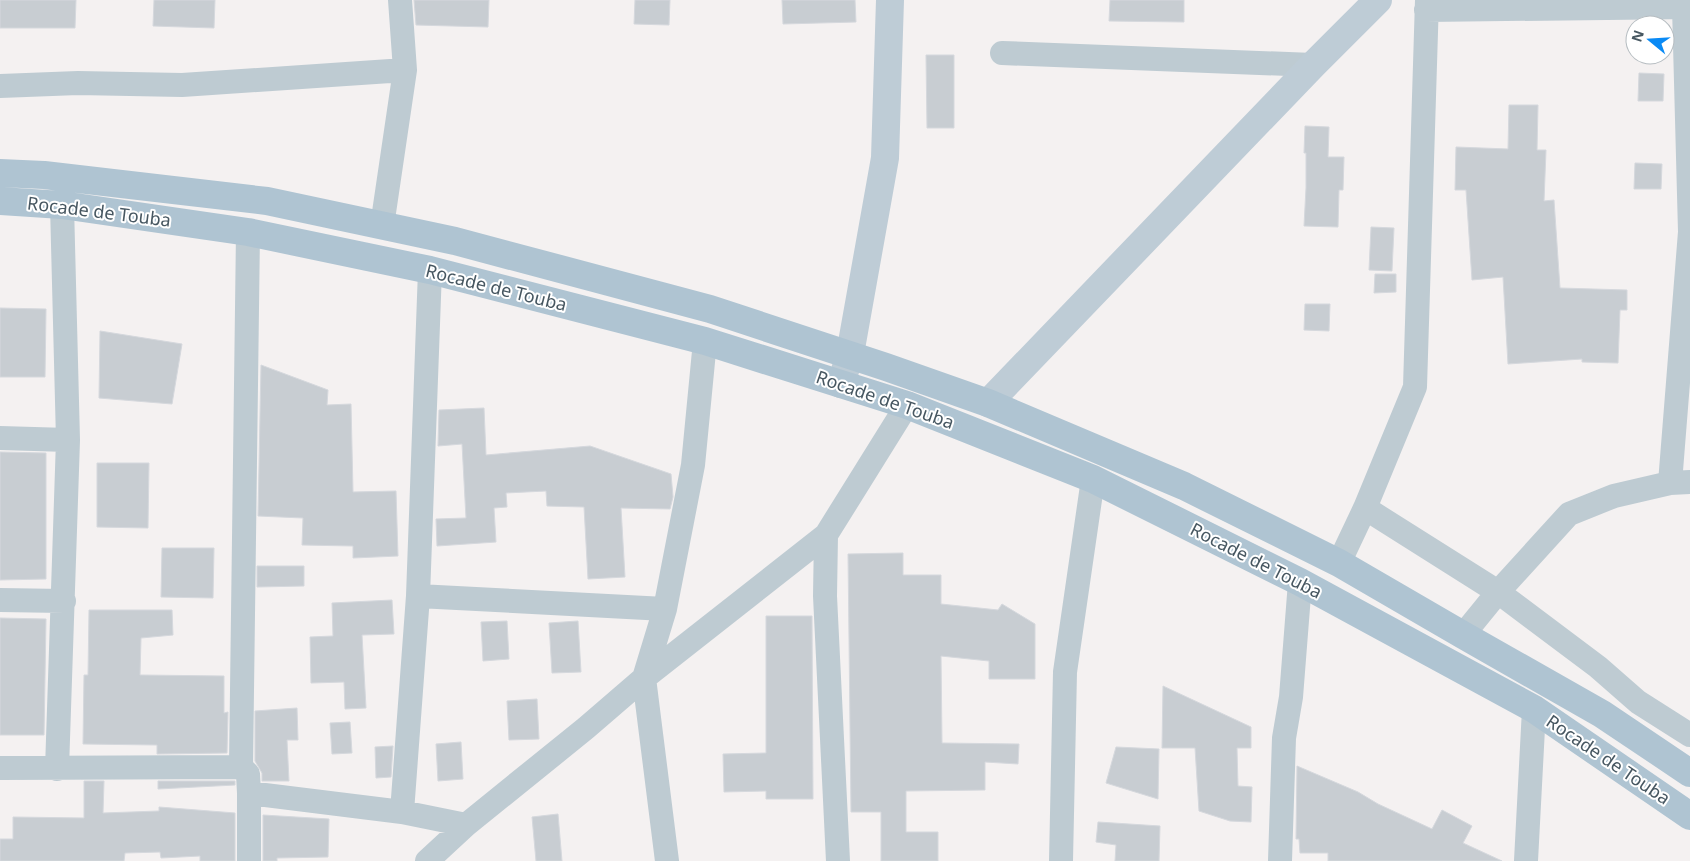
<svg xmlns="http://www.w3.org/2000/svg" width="1690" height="861" font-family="'Noto Sans',sans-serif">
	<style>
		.building { fill: #c8cdd2; stroke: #d5d8dd }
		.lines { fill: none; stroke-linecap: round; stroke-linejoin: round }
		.street { stroke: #becbd2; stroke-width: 24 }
		.secondary { stroke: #beccd6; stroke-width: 28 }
		.primary { stroke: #afc4d2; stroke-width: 28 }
		.labels { text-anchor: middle; stroke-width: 4; stroke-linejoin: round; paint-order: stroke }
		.street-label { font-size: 18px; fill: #475761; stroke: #fff }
	</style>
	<rect width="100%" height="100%" fill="#f4f1f1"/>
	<path class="building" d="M 0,0 L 76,0 L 75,28 L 0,28 Z
		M 154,0 L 215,0 L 214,28 L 153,26 Z
		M 414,0 L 489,0 L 488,27 L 416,25 Z
		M 635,0 L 670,0 L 669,25 L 634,24 Z
		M 782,0 L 855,0 L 856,22 L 783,24 Z
		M 1110,0 L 1184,0 L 1184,22 L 1109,21 Z
		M 926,55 L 954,55 L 954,128 L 927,128 Z
		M 1639,73 L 1664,74 L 1663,101 L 1638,101 Z
		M 1509,105 L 1538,105 L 1537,150 L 1546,150 L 1544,201 L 1554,200 L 1560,288 L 1627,290 L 1627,310 L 1620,310 L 1618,363 L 1582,362 L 1582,359 L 1508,364 L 1503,277 L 1472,280 L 1466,190 L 1455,190 L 1456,147 L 1508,149 Z
		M 1305,126 L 1329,127 L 1328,157 L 1344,157 L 1343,190 L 1339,190 L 1338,227 L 1304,226 L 1306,188 L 1306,153 L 1304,153 Z
		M 1635,163 L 1662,164 L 1661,189 L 1634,189 Z
		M 1371,227 L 1394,228 L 1392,271 L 1369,270 Z
		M 1375,274 L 1396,274 L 1396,292 L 1374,293 Z
		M 1305,304 L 1330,304 L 1329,331 L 1304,330 Z
		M 0,308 L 46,309 L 45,377 L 0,377 Z
		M 100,331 L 182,344 L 172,404 L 99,398 Z
		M 261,365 L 328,390 L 327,405 L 351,404 L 353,492 L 396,491 L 398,556 L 353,558 L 353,546 L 302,545 L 303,518 L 258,516 Z
		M 484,408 L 486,455 L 590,446 L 671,474 L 673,497 L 670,509 L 621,508 L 625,577 L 588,579 L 584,507 L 547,506 L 546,491 L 506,493 L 507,507 L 494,508 L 496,542 L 437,546 L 436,519 L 466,518 L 462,444 L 438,446 L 439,410 Z
		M 0,452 L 46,453 L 46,579 L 0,580 Z
		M 97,463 L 149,463 L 148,528 L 97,527 Z
		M 162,548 L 214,548 L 213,598 L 161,597 Z
		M 903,553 L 903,575 L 941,575 L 941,604 L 998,610 L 1002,604 L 1035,624 L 1035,679 L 989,679 L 989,661 L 941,656 L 942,743 L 1019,744 L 1018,764 L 985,762 L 985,790 L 906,791 L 906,832 L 938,832 L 938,861 L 881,861 L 881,812 L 851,812 L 848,554 Z
		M 257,566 L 304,566 L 304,586 L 257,587 Z
		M 392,600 L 394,634 L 362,635 L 366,708 L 345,709 L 344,682 L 311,683 L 310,637 L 333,636 L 332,603 Z
		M 89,610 L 172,610 L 173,635 L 141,638 L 140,675 L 224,676 L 224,713 L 228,712 L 227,753 L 157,754 L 157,745 L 83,744 L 84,675 L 88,675 Z
		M 766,616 L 812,616 L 813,799 L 766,799 L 766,791 L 724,792 L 723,754 L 766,753 Z
		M 0,618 L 46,619 L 44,735 L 0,735 Z
		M 507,621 L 509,659 L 483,661 L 481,622 Z
		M 578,621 L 581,672 L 552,673 L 549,623 Z
		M 1163,686 L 1251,727 L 1251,748 L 1237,748 L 1238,786 L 1252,787 L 1251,822 L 1230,821 L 1199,811 L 1195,748 L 1162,748 Z
		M 537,699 L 539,739 L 509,740 L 507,701 Z
		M 297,708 L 298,740 L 287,740 L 289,781 L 262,781 L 262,773 L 255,761 L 255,711 Z
		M 350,722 L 352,753 L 332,754 L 330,723 Z
		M 461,742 L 463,779 L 438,781 L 436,744 Z
		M 393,746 L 391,777 L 376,778 L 375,747 Z
		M 1116,747 L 1159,749 L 1158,799 L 1106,783 Z
		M 1297,766 L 1358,792 L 1378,804 L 1432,829 L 1442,810 L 1472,826 L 1463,843 L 1502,861 L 1328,861 L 1328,853 L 1300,853 L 1299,839 L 1296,839 Z
		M 84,781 L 104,781 L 103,813 L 159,811 L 159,807 L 235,813 L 235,861 L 200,861 L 200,856 L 161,858 L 160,852 L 125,853 L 124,861 L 0,861 L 0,839 L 13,839 L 13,817 L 84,818 Z
		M 158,781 L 235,781 L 235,785 L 158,789 Z
		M 558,814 L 562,861 L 536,861 L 532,817 Z
		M 263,815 L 329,819 L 328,857 L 277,858 L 277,861 L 263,861 Z
		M 1098,822 L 1160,826 L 1159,861 L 1115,861 L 1116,845 L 1096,842 Z"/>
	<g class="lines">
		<path class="street" d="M 1426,10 L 1690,7
			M 1002,53 L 1313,65
			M 0,86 L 78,83 L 182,85 L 405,70
			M 382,226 L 405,70 L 400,0
			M 248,232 L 241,767 L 248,774 L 249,793 L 249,861
			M 0,438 L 68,440
			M 1670,483 L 1690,232 L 1684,7
			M 1365,508 L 1498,592 L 1598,667 L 1638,702 L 1690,735
			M 826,535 L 825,596 L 838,861
			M 1339,563 L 1365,508 L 1415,387 L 1427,0
			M 418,596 L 665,609
			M 0,600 L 64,601
			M 1463,635 L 1498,592 L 1569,514 L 1614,496 L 1670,483 L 1690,482
			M 0,768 L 241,767
			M 57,769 L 68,440 L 62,205
			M 249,793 L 402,812 L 466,825
			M 402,812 L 418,596 L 430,270
			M 427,861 L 466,825 L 586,728 L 644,678 L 826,535 L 907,405
			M 667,861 L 644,678 L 665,609 L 693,465 L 705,341
			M 1061,861 L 1065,672 L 1093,479
			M 1280,861 L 1284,738 L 1291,697 L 1300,582
			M 1526,861 L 1534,709"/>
		<path class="secondary" d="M 841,384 L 850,354 L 885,158 L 890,0
			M 988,403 L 1313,65 L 1378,0"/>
		<path class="primary" d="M 0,173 L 44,175 L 267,201 L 455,241 L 710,309 L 886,367 L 988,403 L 1184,486 L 1339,563 L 1463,635 L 1602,714 L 1690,773
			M 0,201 L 62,205 L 248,232 L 430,270 L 705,341 L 907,405 L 1093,479 L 1300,582 L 1534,709 L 1690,816"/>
	</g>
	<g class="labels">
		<g class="street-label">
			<text transform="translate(99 212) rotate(7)" y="6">Rocade de Touba</text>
			<text transform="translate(496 288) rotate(14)" y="6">Rocade de Touba</text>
			<text transform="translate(885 400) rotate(19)" y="6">Rocade de Touba</text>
			<text transform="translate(1256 561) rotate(27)" y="6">Rocade de Touba</text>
			<text transform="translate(1608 760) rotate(34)" y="6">Rocade de Touba</text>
		</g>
	</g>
	<g transform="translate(1650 40) rotate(288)"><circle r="24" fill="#ffffff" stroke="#b5bcc0"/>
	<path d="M0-4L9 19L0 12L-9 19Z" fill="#0a8af5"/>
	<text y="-8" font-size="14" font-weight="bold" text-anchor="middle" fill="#475761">N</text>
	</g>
</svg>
